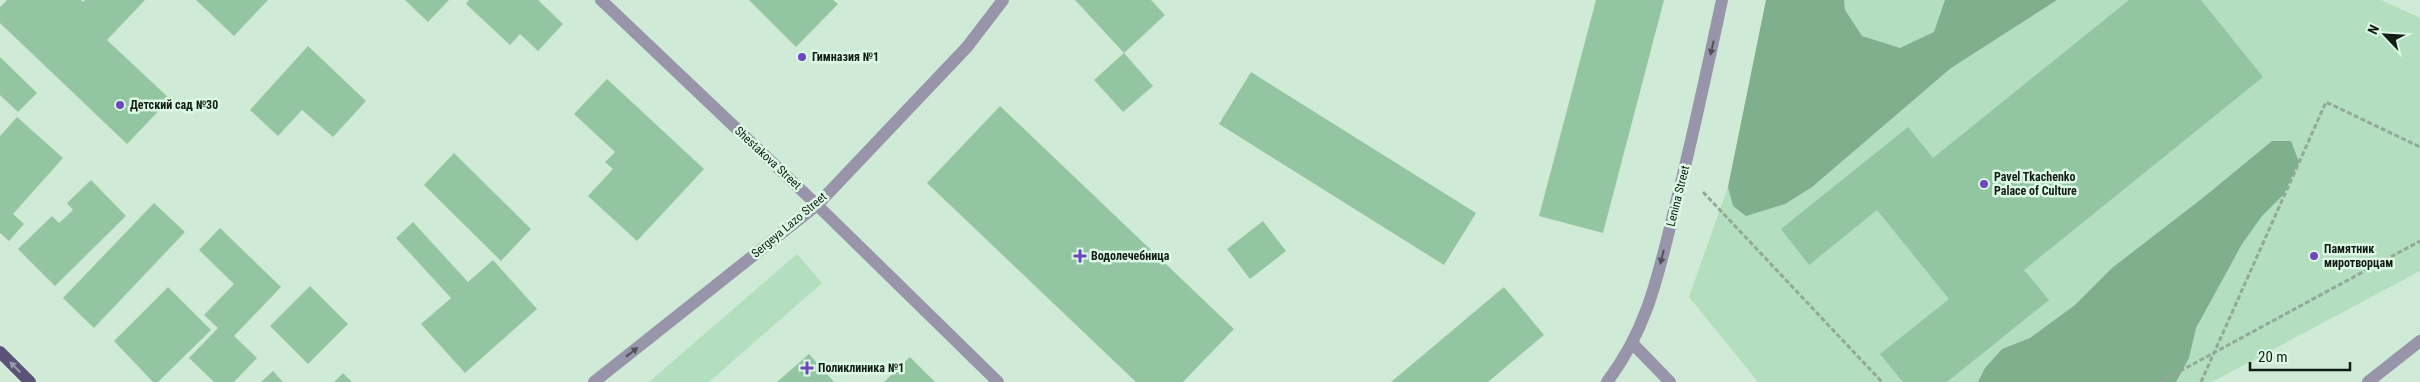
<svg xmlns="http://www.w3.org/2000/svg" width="2420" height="382" font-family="'Roboto Condensed',sans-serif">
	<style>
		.green { fill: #b3debf }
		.forest { fill: #7faf8d }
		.building { fill: #94c5a3 }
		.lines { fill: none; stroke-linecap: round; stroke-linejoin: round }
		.path { stroke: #92a898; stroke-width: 3; stroke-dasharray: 5 2.5; stroke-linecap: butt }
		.lane { stroke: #9894a9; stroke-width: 12 }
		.street { stroke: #9894a9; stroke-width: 12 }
		.primary { stroke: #5b5278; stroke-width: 12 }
		.oneway { fill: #4f5358 }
		.oneway2 { fill: #959da9 }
		.poi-dot { fill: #6e46bf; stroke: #dcf9e4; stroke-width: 2 }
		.labels { text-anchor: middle; stroke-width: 5; stroke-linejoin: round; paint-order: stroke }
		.poi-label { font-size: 12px; font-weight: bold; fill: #131d16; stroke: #dcf9e4; text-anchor: start }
		.street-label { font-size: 12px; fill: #131d16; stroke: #dcf9e4 }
	</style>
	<rect width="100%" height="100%" fill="#cfebd7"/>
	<path class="green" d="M 1766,0 L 2381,0 L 2420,18 L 2420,271 L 2212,382 L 1758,382 L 1689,297 L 1728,187 Z
		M 797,254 L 822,283 L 709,382 L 649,382 Z"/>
	<path class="forest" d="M 1766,0 L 1844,0 L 1845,10 L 1862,36 L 1900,48 L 1934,32 L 1945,0 L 2057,0 L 1951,68 L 1812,187 L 1785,204 L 1746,216 L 1733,206 L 1728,187 Z
		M 2272,141 L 2291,141 L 2299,162 L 2284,194 L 2262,216 L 2242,244 L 2196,328 L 2189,358 L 2176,382 L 1978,382 L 1985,368 L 2002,349 L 2030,338 L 2075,305 L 2112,268 L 2204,197 Z"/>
	<path class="building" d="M 7,0 L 81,0 L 83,2 L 85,0 L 145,0 L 107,40 L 170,99 L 127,144 L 0,23 L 0,7 Z
		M 196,0 L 268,0 L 234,36 Z
		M 405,0 L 449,0 L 428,22 Z
		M 469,0 L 538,0 L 563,24 L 538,51 L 520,34 L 510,45 L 466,4 Z
		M 749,0 L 833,0 L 838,4 L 796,47 Z
		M 1075,0 L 1151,0 L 1165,15 L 1124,53 Z
		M 1596,0 L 1664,0 L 1603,233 L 1539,216 Z
		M 2129,0 L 2201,0 L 2263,77 L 2024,270 L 2049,300 L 1947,382 L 1903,382 L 1880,354 L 1949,299 L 1877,210 L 1809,265 L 1781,229 L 1908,127 L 1933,158 Z
		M 308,46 L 366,101 L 333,137 L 302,110 L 278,136 L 250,110 Z
		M 1124,53 L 1153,86 L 1123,112 L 1094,80 Z
		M 0,57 L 37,93 L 18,112 L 0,95 Z
		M 1251,72 L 1476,213 L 1444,265 L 1219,124 Z
		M 607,79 L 704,169 L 637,241 L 588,196 L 613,169 L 605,162 L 615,152 L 574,114 Z
		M 1000,106 L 1234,329 L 1183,382 L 1136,382 L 927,183 Z
		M 17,117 L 63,158 L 13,214 L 24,224 L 9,241 L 0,233 L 0,136 Z
		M 454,153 L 531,229 L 501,261 L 424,185 Z
		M 91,180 L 126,216 L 55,286 L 18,249 L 52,216 L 59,223 L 73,210 L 67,203 Z
		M 154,203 L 185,232 L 94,328 L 63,298 Z
		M 1263,221 L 1286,251 L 1250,279 L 1227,249 Z
		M 413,222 L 468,282 L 493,260 L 537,309 L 465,373 L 421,324 L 451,298 L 396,238 Z
		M 220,228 L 281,287 L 234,336 L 257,358 L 234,382 L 214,382 L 189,358 L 218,328 L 204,315 L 234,284 L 199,250 Z
		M 310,286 L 348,324 L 308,364 L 270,326 Z
		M 168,287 L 211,330 L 158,382 L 153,382 L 114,341 Z
		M 1504,287 L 1544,335 L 1488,382 L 1391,382 Z
		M 809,354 L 834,382 L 777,382 Z
		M 910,357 L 935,382 L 884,382 Z
		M 273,371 L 283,382 L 261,382 Z
		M 343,373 L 352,382 L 334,382 Z"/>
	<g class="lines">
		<path class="path" d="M 1703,192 L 1882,382
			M 2160,382 L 2420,241
			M 2201,382 L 2326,102 L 2420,147"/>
		<path class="lane" d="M 817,205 L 967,47 L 1003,0
			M 1633,344 L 1670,382"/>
		<path class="street" d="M 601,0 L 817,205 L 998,382
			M 594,382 L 817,205
			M 1607,382 C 1648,328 1658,275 1674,211 C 1692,141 1707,70 1722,0
			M 2368,382 L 2420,341"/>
		<path class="primary" d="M 0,352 L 30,382"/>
	</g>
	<defs><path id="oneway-solid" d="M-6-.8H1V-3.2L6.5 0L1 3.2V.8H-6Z" transform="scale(1.25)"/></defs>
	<g class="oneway">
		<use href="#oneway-solid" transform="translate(1712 48) rotate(103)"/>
		<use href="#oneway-solid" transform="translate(1662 257) rotate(104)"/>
		<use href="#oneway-solid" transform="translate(632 352) rotate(-38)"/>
	</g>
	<use class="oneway2" href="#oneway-solid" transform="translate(15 367) rotate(-135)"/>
	<g class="poi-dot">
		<circle cx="802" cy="57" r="5"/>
		<circle cx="120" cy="105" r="5"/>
		<circle cx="1984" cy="184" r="5"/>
		<path d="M1077.5 248.5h5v5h5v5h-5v5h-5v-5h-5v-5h5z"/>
		<circle cx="2314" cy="256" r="5"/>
		<path d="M804.5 360.5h5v5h5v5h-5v5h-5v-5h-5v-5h5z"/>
	</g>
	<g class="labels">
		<g class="poi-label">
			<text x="812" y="61">Гимназия №1</text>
			<text x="130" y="109">Детский сад №30</text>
			<text x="1994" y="181">Pavel Tkachenko<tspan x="1994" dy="14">Palace of Culture</tspan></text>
			<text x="2324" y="253">Памятник<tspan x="2324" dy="14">миротворцам</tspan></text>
			<text x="1091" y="260">Водолечебница</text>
			<text x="818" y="372">Поликлиника №1</text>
		</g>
		<g class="street-label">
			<text transform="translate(768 158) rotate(43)" y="4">Shestakova Street</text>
			<text transform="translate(1678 196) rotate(-76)" y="4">Lenina Street</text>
			<text transform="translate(789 225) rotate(-40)" y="4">Sergeya Lazo Street</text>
		</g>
	</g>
	<g transform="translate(2385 35) rotate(295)" stroke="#dcf9e4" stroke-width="4" paint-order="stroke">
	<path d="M0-4L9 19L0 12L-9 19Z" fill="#131d16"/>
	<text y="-8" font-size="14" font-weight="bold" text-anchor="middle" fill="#131d16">N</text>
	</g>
	<path d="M2250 362v8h100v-8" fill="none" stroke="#131d16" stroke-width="2.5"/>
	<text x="2258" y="362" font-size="15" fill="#131d16" stroke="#dcf9e4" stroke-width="4" paint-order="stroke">20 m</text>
</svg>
